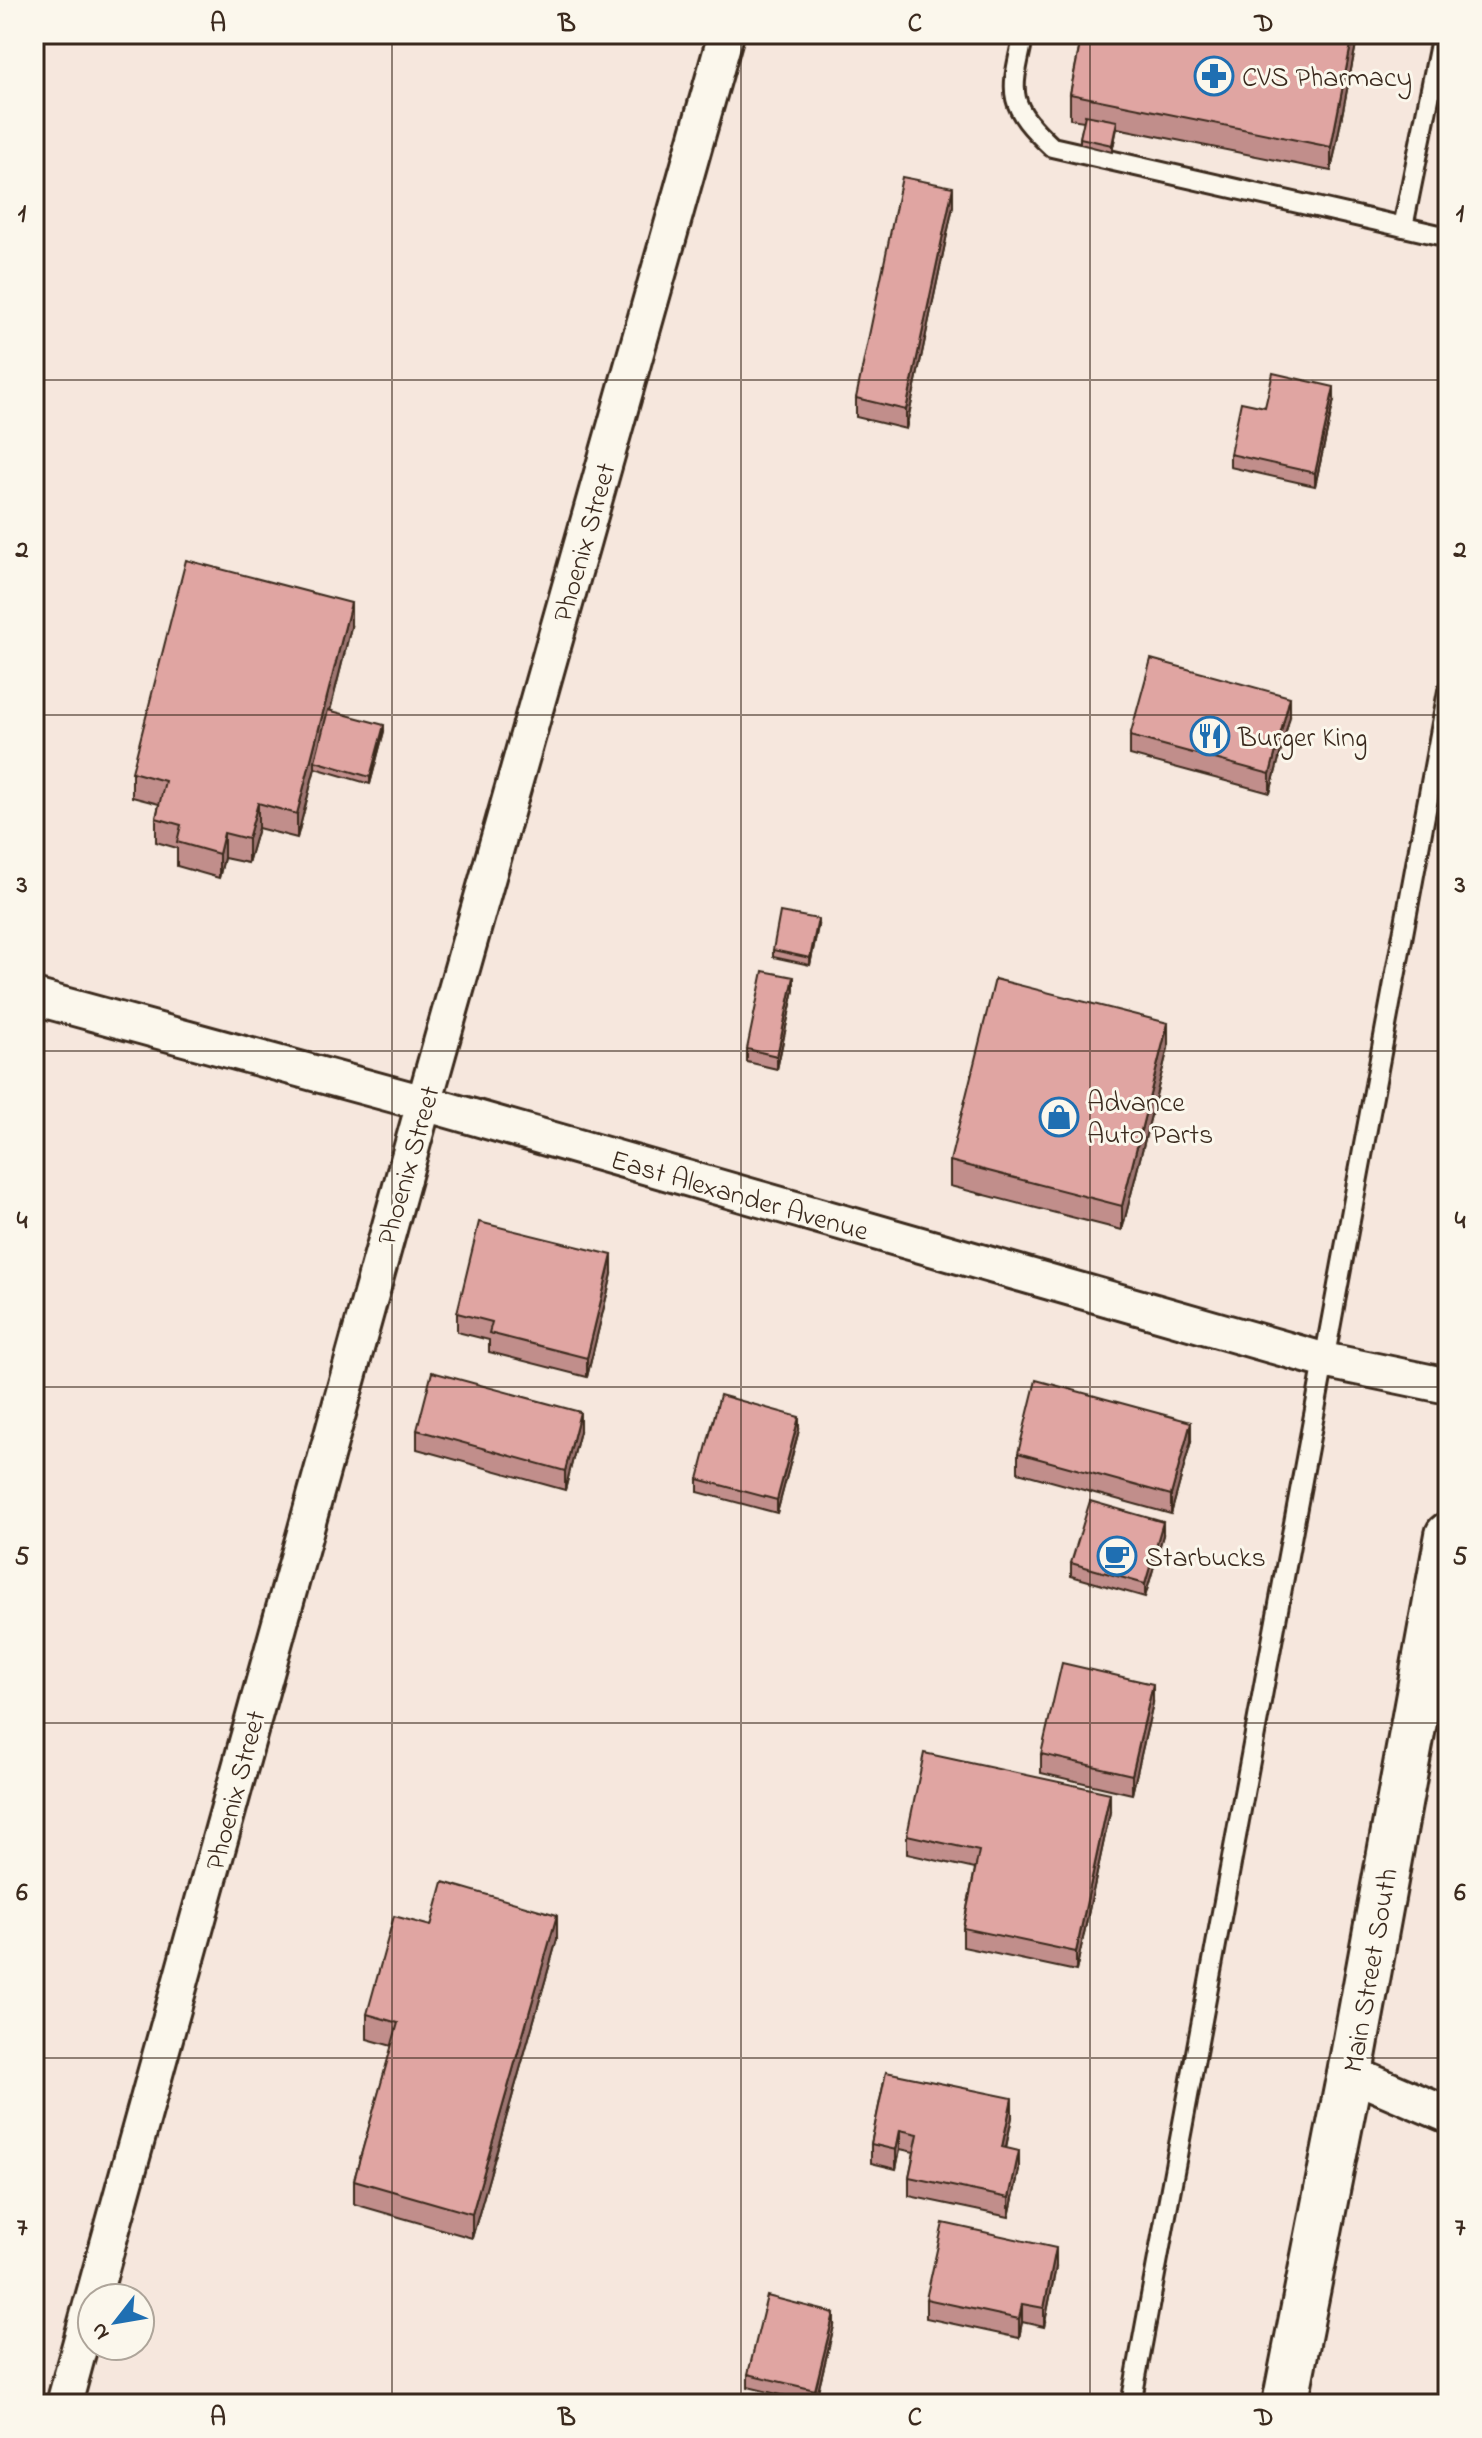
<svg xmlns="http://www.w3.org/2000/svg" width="1482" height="2438" font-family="'Indie Flower',sans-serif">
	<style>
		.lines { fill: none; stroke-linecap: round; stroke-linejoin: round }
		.lane-casing { stroke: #3b2a1e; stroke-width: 24 }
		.street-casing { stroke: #3b2a1e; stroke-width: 40 }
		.primary-casing { stroke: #3b2a1e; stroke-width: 50 }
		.lane { stroke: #fbf7ec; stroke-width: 18 }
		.street { stroke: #fbf7ec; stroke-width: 34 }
		.primary { stroke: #fbf7ec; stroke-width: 44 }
		.wall { fill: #c18e8b; stroke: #3b2a1e; stroke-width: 2 }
		.shaded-wall { fill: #9d7471; stroke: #3b2a1e; stroke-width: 2 }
		.building { fill: #e0a5a2; stroke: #3b2a1e; stroke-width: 2 }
		.grid { fill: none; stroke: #3b2a1e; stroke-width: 2; stroke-opacity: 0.55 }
		.labels { text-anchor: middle; stroke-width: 6; stroke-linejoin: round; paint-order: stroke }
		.poi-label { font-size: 28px; fill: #3b2a1e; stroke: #fbf7ec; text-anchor: start }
		.street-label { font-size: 28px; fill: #3b2a1e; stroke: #fbf7ec }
		.neatline { fill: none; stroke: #3b2a1e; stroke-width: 3 }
		.grid-label { font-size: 26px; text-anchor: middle; font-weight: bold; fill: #3b2a1e }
	</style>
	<rect width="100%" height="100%" fill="#f6e7dd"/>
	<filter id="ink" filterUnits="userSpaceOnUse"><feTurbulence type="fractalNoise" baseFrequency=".0125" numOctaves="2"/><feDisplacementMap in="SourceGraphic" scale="16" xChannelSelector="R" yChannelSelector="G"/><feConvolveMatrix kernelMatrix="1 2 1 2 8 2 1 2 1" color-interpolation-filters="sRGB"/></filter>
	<g filter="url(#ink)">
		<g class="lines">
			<g class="lane-casing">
				<path id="lane" d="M 1024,34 C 1011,93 1005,103 1052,147 L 1448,237
					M 1403,227 L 1442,34
					M 1131,2404 L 1448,691"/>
			</g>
			<g class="street-casing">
				<path id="street" d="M 34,997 L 424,1103 L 1323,1360 L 1448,1386
					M 1350,2073 L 1448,2115
					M 93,2298 L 424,1103 L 726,34
					M 64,2404 L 92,2301"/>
			</g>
			<g class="primary-casing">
				<path id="primary" d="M 1285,2404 L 1350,2073 L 1448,1535"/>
			</g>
			<use href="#lane" class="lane"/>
			<use href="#street" class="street"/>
			<use href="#primary" class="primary"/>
		</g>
		<path class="wall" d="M 1082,34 L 1358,34 L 1331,171 L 1117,128 L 1112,152 L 1080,144 L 1080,138 L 1084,121 L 1070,119 L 1070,94 Z
			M 953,206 L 906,429 L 856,417 L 856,398 Z
			M 1334,400 L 1315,486 L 1230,467 L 1230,454 L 1265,407 Z
			M 351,627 L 330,711 L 384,731 L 370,784 L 315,768 L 297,838 L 258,828 L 248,863 L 224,858 L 219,878 L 177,866 L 177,848 L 156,842 L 156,818 L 159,804 L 132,797 L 132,772 Z
			M 1290,716 L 1270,793 L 1130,755 L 1130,736 Z
			M 818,926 L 810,965 L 773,957 L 773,950 Z
			M 794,990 L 777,1069 L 747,1062 L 747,1049 Z
			M 1168,1048 L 1122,1230 L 950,1186 L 950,1161 Z
			M 612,1274 L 587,1377 L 489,1352 L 489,1340 L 457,1332 L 457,1313 Z
			M 417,1430 L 580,1431 L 565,1490 L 417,1449 Z
			M 799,1430 L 777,1513 L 698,1492 L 698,1479 Z
			M 1191,1441 L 1171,1514 L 1018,1472 L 1018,1453 Z
			M 1163,1535 L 1145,1597 L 1071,1576 L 1071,1563 Z
			M 1153,1703 L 1132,1794 L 1041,1773 L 1041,1754 Z
			M 1110,1812 L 1076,1971 L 963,1947 L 963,1928 L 975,1869 L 907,1854 L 907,1835 Z
			M 431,1926 L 557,1939 L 472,2238 L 354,2204 L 354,2180 L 392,2046 L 367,2039 L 367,2014 Z
			M 886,2072 L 1012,2117 L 1006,2148 L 1019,2170 L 1009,2217 L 909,2196 L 909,2177 L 914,2152 L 900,2149 L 896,2169 L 871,2163 L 871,2144 Z
			M 1056,2267 L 1044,2327 L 1022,2322 L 1019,2338 L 926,2318 L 926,2299 Z
			M 834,2326 L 815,2403 L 748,2387 L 748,2374 Z"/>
		<path class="shaded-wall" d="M 1353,34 L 1358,34 L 1331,171 L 1331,147 Z
			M 1117,121 L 1117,128 L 1112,152 L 1112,145 Z
			M 953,187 L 953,206 L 906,429 L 906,410 Z
			M 1334,387 L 1334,400 L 1315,486 L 1315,473 Z
			M 351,603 L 351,627 L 317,762 L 315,761 L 315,768 L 297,838 L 297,814 Z
			M 1290,697 L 1290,716 L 1270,793 L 1270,774 Z
			M 384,725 L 384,731 L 370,784 L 370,777 Z
			M 258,803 L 258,828 L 248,863 L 248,839 Z
			M 224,833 L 224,858 L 219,878 L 219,854 Z
			M 818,919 L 818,926 L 810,965 L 810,958 Z
			M 794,977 L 794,990 L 777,1069 L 777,1056 Z
			M 1168,1023 L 1168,1048 L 1122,1230 L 1122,1206 Z
			M 612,1255 L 612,1274 L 587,1377 L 587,1358 Z
			M 580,1412 L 580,1431 L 565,1490 L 565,1471 Z
			M 799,1417 L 799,1430 L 777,1513 L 777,1500 Z
			M 1191,1422 L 1191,1441 L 1171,1514 L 1171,1495 Z
			M 1163,1522 L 1163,1535 L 1145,1597 L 1145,1584 Z
			M 1153,1684 L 1153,1703 L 1132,1794 L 1132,1775 Z
			M 1110,1793 L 1110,1812 L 1076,1971 L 1076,1952 Z
			M 557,1915 L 557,1939 L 472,2238 L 472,2214 Z
			M 1012,2098 L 1012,2117 L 1002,2166 L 1002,2147 Z
			M 900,2130 L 900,2149 L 896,2169 L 896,2150 Z
			M 1019,2151 L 1019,2170 L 1009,2217 L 1009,2198 Z
			M 1056,2248 L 1056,2267 L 1044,2327 L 1044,2308 Z
			M 1022,2304 L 1022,2322 L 1019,2338 L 1019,2319 Z
			M 834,2313 L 834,2326 L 815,2403 L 815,2390 Z"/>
		<path class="building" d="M 1082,34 L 1353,34 L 1331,147 L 1070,94 Z
			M 1085,115 L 1117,121 L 1112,145 L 1080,138 Z
			M 902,177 L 953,187 L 906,410 L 856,398 Z
			M 1273,373 L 1334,387 L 1315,473 L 1230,454 L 1241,402 L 1265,407 Z
			M 186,560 L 351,603 L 297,814 L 258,803 L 248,839 L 224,833 L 219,854 L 177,842 L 181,825 L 156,818 L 165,781 L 132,772 Z
			M 1151,659 L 1290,697 L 1270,774 L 1130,736 Z
			M 328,710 L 384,725 L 370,777 L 315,761 Z
			M 780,912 L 818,919 L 810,958 L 773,950 Z
			M 763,971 L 794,977 L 777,1056 L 747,1049 Z
			M 995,979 L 1168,1023 L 1122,1206 L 950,1161 Z
			M 479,1222 L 612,1255 L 587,1358 L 489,1333 L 492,1322 L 457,1313 Z
			M 432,1372 L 580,1412 L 565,1471 L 417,1430 Z
			M 1036,1380 L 1191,1422 L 1171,1495 L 1018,1453 Z
			M 720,1395 L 799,1417 L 777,1500 L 698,1479 Z
			M 1090,1501 L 1163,1522 L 1145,1584 L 1071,1563 Z
			M 1062,1663 L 1153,1684 L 1132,1775 L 1041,1754 Z
			M 924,1753 L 1110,1793 L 1076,1952 L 963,1928 L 979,1851 L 907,1835 Z
			M 443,1882 L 557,1915 L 472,2214 L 354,2180 L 398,2023 L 367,2014 L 394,1916 L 431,1926 Z
			M 886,2072 L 1012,2098 L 1002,2147 L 1019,2151 L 1009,2198 L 909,2177 L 918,2134 L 900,2130 L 896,2150 L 871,2144 Z
			M 943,2223 L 1056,2248 L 1044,2308 L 1022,2304 L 1019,2319 L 926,2299 Z
			M 767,2296 L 834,2313 L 815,2390 L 748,2374 Z"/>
	</g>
	<path class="grid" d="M 392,34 L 392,2404M 741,34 L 741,2404M 1090,34 L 1090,2404M 34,380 L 1448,380M 34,715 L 1448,715M 34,1051 L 1448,1051M 34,1387 L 1448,1387M 34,1723 L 1448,1723M 34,2058 L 1448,2058"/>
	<defs>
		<g id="pharmacy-ring" transform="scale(2)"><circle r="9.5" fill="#fbf7ec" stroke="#1f6fb2" stroke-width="1.5"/><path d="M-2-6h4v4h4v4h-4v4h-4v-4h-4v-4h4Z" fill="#1f6fb2"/></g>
		<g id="restaurant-ring" transform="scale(2)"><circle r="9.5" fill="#fbf7ec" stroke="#1f6fb2" stroke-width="1.5"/><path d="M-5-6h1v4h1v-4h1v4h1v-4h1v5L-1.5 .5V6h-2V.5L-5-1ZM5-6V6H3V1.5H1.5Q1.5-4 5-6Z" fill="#1f6fb2"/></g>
		<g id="shop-ring" transform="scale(2)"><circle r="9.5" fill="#fbf7ec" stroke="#1f6fb2" stroke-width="1.5"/><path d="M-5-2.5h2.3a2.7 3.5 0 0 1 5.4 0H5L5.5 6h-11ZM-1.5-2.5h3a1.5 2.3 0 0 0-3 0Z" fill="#1f6fb2"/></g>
		<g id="cafe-ring" transform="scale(2)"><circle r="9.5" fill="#fbf7ec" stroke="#1f6fb2" stroke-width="1.5"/><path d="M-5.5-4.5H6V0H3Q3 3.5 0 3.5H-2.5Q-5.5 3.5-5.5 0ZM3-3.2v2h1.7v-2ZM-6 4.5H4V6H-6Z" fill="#1f6fb2"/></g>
	</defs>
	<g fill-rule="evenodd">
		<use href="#pharmacy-ring" x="1214" y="76"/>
		<use href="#restaurant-ring" x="1210" y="736"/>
		<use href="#shop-ring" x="1059" y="1117"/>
		<use href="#cafe-ring" x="1117" y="1556"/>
	</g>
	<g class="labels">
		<g class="poi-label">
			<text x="1242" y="86">CVS Pharmacy</text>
			<text x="1238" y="746">Burger King</text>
			<text x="1087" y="1111">Advance<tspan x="1087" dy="32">Auto Parts</tspan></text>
			<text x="1145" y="1566">Starbucks</text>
		</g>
		<g class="street-label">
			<text transform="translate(583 542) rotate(-74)" y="10">Phoenix Street</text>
			<text transform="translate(407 1165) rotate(-74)" y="10">Phoenix Street</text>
			<text transform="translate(740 1194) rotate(16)" y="10">East Alexander Avenue</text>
			<text transform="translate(234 1790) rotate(-75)" y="10">Phoenix Street</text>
			<text transform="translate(1369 1970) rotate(-80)" y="10">Main Street South</text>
		</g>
	</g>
	<rect width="1482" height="2438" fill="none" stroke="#fbf7ec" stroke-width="88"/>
	<g transform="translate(116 2322) rotate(239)"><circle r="38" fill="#fbf7ec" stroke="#aea59a" stroke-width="2"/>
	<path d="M0-6L14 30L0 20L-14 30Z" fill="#1f6fb2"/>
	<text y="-12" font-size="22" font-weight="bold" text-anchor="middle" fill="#3b2a1e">N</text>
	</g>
	<rect x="44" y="44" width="1394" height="2350" class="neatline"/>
	<g class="grid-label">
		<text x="218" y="31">A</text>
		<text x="567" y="31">B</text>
		<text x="915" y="31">C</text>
		<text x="1264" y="31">D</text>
		<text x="22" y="221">1</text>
		<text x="1460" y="221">1</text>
		<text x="22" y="557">2</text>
		<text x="1460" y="557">2</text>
		<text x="22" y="892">3</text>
		<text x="1460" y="892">3</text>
		<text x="22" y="1228">4</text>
		<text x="1460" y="1228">4</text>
		<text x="22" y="1564">5</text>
		<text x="1460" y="1564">5</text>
		<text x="22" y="1900">6</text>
		<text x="1460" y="1900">6</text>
		<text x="22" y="2235">7</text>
		<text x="1460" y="2235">7</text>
		<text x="218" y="2425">A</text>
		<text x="567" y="2425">B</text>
		<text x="915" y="2425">C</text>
		<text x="1264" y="2425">D</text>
	</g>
</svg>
